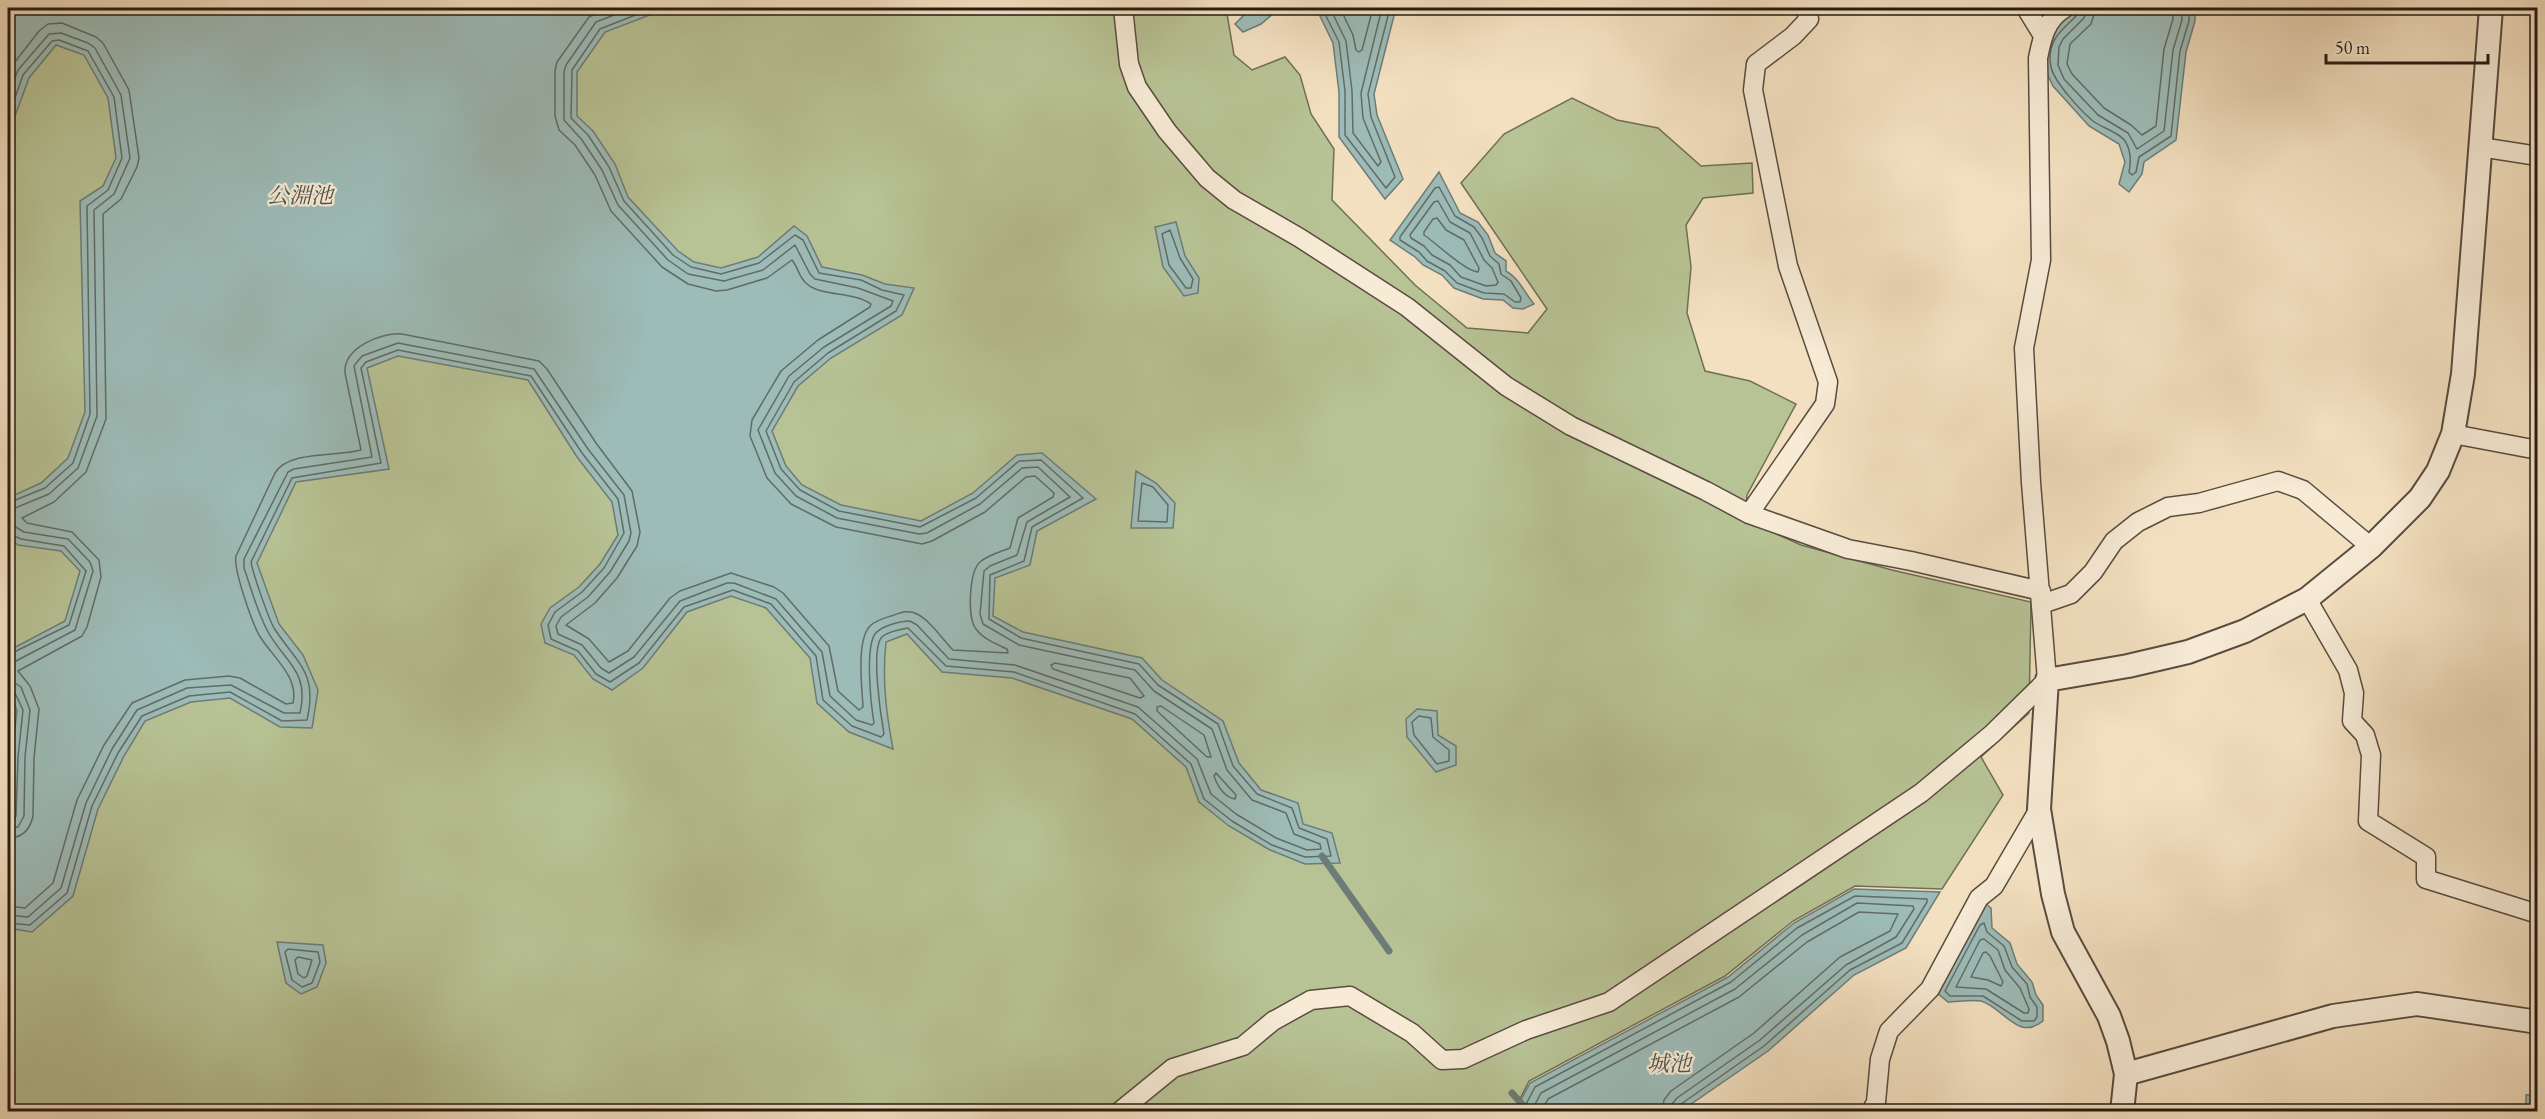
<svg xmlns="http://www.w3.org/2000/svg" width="2545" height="1119" font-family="'EB Garamond','Noto Serif JP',serif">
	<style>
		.green { fill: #b8c395; stroke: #6f6f55; stroke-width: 1.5 }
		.water { fill: #9dbcb8; stroke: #6d7c77; stroke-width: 1.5 }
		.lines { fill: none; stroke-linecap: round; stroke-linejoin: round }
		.shore { stroke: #626c66; stroke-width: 1.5 }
		.stream { stroke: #6d7c77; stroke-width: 7 }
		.minor-casing { stroke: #594c40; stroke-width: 21 }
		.tertiary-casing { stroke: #594c40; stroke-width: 26 }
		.minor { stroke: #f7ebd6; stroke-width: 18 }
		.tertiary { stroke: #f7ebd6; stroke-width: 22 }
		.labels { text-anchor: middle; stroke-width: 4.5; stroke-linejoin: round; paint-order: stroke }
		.water-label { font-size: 22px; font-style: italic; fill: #50534e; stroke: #f7ebd6 }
	</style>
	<rect width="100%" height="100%" fill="#f3e0c0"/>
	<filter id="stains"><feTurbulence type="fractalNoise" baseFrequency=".00333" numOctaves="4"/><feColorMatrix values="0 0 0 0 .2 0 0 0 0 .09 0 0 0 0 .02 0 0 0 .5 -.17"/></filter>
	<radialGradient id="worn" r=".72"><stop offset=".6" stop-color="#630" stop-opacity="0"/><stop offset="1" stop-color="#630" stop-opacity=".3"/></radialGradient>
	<path class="green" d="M 8,8 L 1226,8 L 1234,55 L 1252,70 L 1285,57 L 1300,75 L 1311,114 L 1334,149 L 1332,200 L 1415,285 L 1467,328 L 1528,333 L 1547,309 L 1461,183 L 1504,134 L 1572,98 L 1617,120 L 1658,128 L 1701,166 L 1752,163 L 1753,193 L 1703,198 L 1686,225 L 1691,267 L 1687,313 L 1705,371 L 1750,381 L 1796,404 L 1747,495 L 1745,520 L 1801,545 L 1892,570 L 2031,602 L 2029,713 L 1981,757 L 2003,795 L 1942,889 L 1855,886 L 1793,921 L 1725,976 L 1529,1081 L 1514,1111 L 8,1111 Z"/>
	<path class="water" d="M 8,8 L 668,8 L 605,32 L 577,72 L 577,116 L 593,131 L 615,164 L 628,197 L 678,251 L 694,262 L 721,268 L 758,257 L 794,226 L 807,236 L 822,267 L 862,275 L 885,284 L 914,288 L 902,315 L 831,358 L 798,386 L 772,431 L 786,466 L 802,485 L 841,505 L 921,521 L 973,493 L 1017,455 L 1042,453 L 1096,499 L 1037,531 L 1030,565 L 995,578 L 993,616 L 1023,632 L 1142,658 L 1162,680 L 1223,721 L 1239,763 L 1261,790 L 1298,803 L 1303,824 L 1332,833 L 1340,863 L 1305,864 L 1270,850 L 1229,826 L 1199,802 L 1186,767 L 1132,719 L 1012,678 L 942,672 L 907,634 L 886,642 C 882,679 886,712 893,749 L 849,732 L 817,703 L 810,658 L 766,608 L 731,596 L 687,612 L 643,668 L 612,690 L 593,679 L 574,655 L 545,643 L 541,624 L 550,608 L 579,587 L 600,564 L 618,535 L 612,502 L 577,457 L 528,380 L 398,356 L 367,368 L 389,469 L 296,482 L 257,563 L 279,624 L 303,655 L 318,690 L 312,728 L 280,727 L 230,698 L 191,702 L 145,721 L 124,756 L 98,809 L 73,896 L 32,932 L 8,928 L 12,756 L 17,710 L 8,689 L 8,651 L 65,621 L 80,571 L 61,551 L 18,545 L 8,537 L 8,498 L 41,483 L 68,458 L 85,412 L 80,201 L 103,186 L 116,158 L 108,98 L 84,55 L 56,45 L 29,78 L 8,135 Z
		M 1251,8 L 1396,8 L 1374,94 L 1377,115 L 1403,179 L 1385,199 L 1339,137 L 1339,92 L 1333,43 L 1317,10 L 1274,13 L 1261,24 L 1243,32 L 1235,24 Z
		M 2079,8 L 2195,8 L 2195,21 L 2186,52 L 2176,140 L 2144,162 L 2142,174 L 2129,192 L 2119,184 L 2125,162 L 2119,144 L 2089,126 L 2053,86 L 2044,67 L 2052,31 L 2069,13 Z
		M 1439,172 L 1460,213 L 1478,222 L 1488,235 L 1495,253 L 1506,261 L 1506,271 C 1519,278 1524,292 1534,304 L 1523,309 L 1513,308 L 1503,300 L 1483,299 L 1454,288 L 1442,275 L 1423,265 L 1415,257 L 1390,240 Z
		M 1176,222 L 1185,256 L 1199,278 L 1198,293 L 1184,296 L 1163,267 L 1155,227 Z
		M 1136,471 L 1156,483 L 1175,503 L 1173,528 L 1131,528 Z
		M 1417,709 L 1437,711 L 1438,735 L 1456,746 L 1456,765 L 1436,772 L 1407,737 L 1406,719 Z
		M 1854,889 L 1940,892 L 1906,948 L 1854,975 L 1768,1051 L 1681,1111 L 1515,1111 L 1530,1083 L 1728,977 L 1794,923 Z
		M 1985,903 L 1991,908 L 1992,928 L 2010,943 L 2017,964 L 2032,982 L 2036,995 L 2043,1005 L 2043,1021 C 2018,1042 2003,1007 1981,1001 C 1972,999 1957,1002 1948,1002 L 1936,992 Z
		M 277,942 L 323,945 L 326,963 L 317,987 L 301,994 L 286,983 Z
		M 2537,1094 L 2537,1111 L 2526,1111 L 2526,1095 Z"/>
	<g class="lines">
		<path class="shore" d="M 1322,8 L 1339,42 L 1345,91 L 1345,135 L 1386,188 L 1395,177 L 1371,117 L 1368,94 L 1390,8
			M 1330,8 L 1346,41 L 1352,91 L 1353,133 L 1378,166 L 1381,162 L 1363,118 L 1361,93 L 1382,8
			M 1340,8 L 1353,35 L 1356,50 L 1359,52 L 1362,50 L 1373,8
			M 2080,8 C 2078,23 2044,31 2051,67 C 2054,82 2081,111 2093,121 C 2102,128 2119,132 2125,141 C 2131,150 2131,162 2129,172 L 2132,175 L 2136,172 L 2139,157 L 2171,136 L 2180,51 L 2189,21 L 2189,8
			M 2087,8 L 2084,18 L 2063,39 L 2059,47 L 2058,65 L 2064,79 L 2098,115 L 2128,133 L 2137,149 L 2164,131 L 2173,50 L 2182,20 L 2181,8
			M 2096,8 L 2091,24 L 2070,44 L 2067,64 L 2072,74 L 2104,108 L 2131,125 L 2142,135 L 2156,126 L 2164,49 L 2173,19 L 2172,8
			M 8,71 L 39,31 L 48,24 L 62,23 L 96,37 L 103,43 L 129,90 L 139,158 L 137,167 L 121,199 L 103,214 L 106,419 L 86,472 L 54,502 L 22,518 L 27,523 L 72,532 L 99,560 L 101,577 L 87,627 L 82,636 L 18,671 L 30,686 L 39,709 L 34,758 L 33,816 C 30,830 22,838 8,838
			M 8,97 L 18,70 L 49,34 L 61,33 L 88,43 L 95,48 L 121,95 L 130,158 L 114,194 L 94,210 L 97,416 L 78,468 L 49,494 L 8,511
			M 8,118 L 23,75 L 52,41 L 59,40 L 88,51 L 114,97 L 122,158 L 108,190 L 87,206 L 90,414 L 73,463 L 45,488 L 8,503
			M 1439,187 L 1455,216 L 1474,227 L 1482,238 L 1490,256 L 1499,264 L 1501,274 L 1511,281 L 1521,298 L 1520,302 L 1515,302 L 1504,294 L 1484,293 L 1457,283 L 1445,271 L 1427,261 L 1419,252 L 1400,240 L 1400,237 L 1435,188 Z
			M 1438,201 L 1450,222 L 1470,233 L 1484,260 L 1492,268 L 1498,282 L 1496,285 L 1486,286 L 1461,277 L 1450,265 L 1432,255 L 1424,246 L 1411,238 L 1410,235 L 1434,202 Z
			M 1437,218 L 1446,230 L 1464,240 L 1479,268 L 1478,272 C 1465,271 1436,243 1424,235 L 1424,232 L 1433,219 Z
			M 1170,230 L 1180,258 L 1193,279 L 1191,288 L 1186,288 L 1169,265 L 1162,234 Z
			M 1142,483 L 1153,487 L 1168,505 L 1167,522 L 1138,521 Z
			M 8,525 L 14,526 L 24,532 L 68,539 L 90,562 L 93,571 L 75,630 L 16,661 L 8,663
			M 8,533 L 21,539 L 64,546 L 86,571 L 69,625 L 8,655
			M 1055,663 L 1130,678 L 1144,696 L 1140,698 L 1053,669 L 1051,665 Z
			M 8,682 L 15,683 L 21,687 L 30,710 L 25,757 L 24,816 L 18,827 L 8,829
			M 8,689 L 15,693 L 23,710 L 18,757 L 16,816 L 13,821 L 8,822
			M 1161,706 L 1204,735 L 1211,757 L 1207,757 L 1157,711 L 1157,707 Z
			M 1419,716 L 1431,718 L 1433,737 L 1449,750 L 1449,761 L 1437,764 L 1414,735 L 1412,722 Z
			M 1216,773 L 1236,795 L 1235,799 C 1224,797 1218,787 1214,776 Z
			M 8,906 L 25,908 L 53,883 L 77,800 L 104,745 L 132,703 L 185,680 L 229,676 L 240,678 L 286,704 L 293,703 C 299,676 272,657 259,635 C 252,622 233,569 236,556 L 275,473 C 289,450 337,457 361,450 L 345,373 C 343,348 381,332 402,334 L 539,361 L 547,369 L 596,443 L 632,491 L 640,532 L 637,546 L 617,578 L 595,603 L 566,625 L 589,639 L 609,662 L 628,651 L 670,598 L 680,591 L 731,573 L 774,587 L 783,593 L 829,646 L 838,691 L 859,710 L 863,707 C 862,687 856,641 870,626 C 876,620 884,618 891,616 C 900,613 908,609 917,614 C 931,621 942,639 953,650 L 1008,653 L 1007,649 C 997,644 983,639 976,629 C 967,618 969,572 980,562 C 988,555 1000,552 1010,548 L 1018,518 L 1053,497 L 1054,493 L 1035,476 L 1026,477 L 985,512 L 932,541 L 922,544 L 836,527 L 791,504 L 767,478 L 750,436 L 752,420 L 781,371 L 818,340 L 870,307 L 871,304 C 852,291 822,297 807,284 C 799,278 798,267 792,260 L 767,278 L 727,290 L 716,291 L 688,284 L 662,267 L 611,211 L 595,175 L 575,145 L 559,130 L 555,116 L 555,71 L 557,62 L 589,17 L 607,8
			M 8,915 L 28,917 L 61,888 L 86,803 L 112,749 L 137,710 L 187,688 L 231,685 L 284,713 L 300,713 C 310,670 283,661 267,630 C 257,611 251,588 244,568 L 244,559 L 288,472 L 294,469 L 372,457 L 354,366 L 362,356 L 398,343 L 534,369 L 588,449 L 624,495 L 631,533 L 629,541 L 610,572 L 588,597 L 561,617 L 556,626 L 558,634 L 582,645 L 601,668 L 609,673 L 634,657 L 680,601 L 727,583 L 734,583 L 776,599 L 822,652 L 830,696 L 856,720 L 872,725 L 874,723 C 871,705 865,648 875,634 C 881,626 900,621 910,621 L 917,625 L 949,659 L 1015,665 L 1138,707 L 1197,759 L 1211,794 L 1236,814 L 1276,838 L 1307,850 L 1321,849 L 1320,844 L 1294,834 L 1286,813 L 1252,800 L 1227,770 L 1212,729 L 1154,691 L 1135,670 L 1019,645 L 983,624 L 980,614 L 984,571 L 990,566 L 1017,555 L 1027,522 L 1070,497 L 1038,467 L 1022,468 L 980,504 L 927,533 L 919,534 L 837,518 L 796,496 L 775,473 L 758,430 L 789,376 L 824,347 L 891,306 L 893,301 L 858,288 L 815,279 L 810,274 L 795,245 L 763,270 L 724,281 L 688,274 L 668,260 L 618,205 L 602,170 L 582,140 L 564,120 L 564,72 L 566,65 L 596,22 L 632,8
			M 8,923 L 30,925 L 67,893 L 92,806 L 118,753 L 142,716 L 189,696 L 230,692 L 282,721 L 307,720 C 318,672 298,665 274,628 C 268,617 253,574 251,562 L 292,478 L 381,463 L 361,368 L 366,362 L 398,350 L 531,376 L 582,453 L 618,499 L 624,533 L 604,568 L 582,592 L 555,612 L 548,625 L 551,639 L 578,651 L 596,674 L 610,682 L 639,663 L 684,607 L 733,590 L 771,604 L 816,656 L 823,700 L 852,726 L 881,737 L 884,734 C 881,717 871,652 881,638 C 886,632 902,629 908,628 L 946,666 L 1014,672 L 1135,714 L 1191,764 L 1204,799 L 1232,821 L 1272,845 L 1305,857 L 1331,856 L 1327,839 L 1299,828 L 1292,808 L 1257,794 L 1233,766 L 1218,724 L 1158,685 L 1139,664 L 1021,638 L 989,619 L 990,575 L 1024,561 L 1032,527 L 1083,498 L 1041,460 L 1019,461 L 976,498 L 920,527 L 839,511 L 800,490 L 781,469 L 766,431 L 794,382 L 828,353 L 896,311 L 904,295 L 882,290 L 861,280 L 819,273 L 803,240 L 795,235 L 759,263 L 721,274 L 691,267 L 673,255 L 624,201 L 609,167 L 588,135 L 571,118 L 572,70 L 600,29 L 653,8
			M 1984,923 L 1987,932 L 2004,946 L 2012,967 L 2027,984 L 2030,997 L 2037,1007 L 2037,1017 L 2034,1021 L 2022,1021 L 1983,996 L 1950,996 L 1945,991 L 1980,925 Z
			M 1984,939 L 1998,950 L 2005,970 L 2020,988 L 2029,1009 L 2028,1013 L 2024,1013 L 1986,989 L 1956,987 L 1980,940 Z
			M 288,949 L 318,952 L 320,962 L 312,983 L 302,987 L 292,980 L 285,952 Z
			M 1986,952 L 1990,956 L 2003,982 L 2001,986 L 1988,980 L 1971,977 L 1983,953 Z
			M 298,957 L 312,960 L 307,976 L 304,978 L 298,974 L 295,960 Z
			M 1522,1112 L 1535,1087 L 1731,982 L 1797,928 L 1855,896 L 1927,899 L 1927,902 L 1902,943 L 1850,970 L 1764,1046 L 1681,1104 L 1679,1112
			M 1531,1112 L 1541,1093 L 1735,989 L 1802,935 L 1857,903 L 1913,906 L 1914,909 L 1896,937 L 1846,965 L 1760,1040 L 1677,1098 L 1672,1104 L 1671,1112
			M 1541,1112 L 1548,1099 L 1739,997 L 1807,942 L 1859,912 L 1898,914 L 1890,931 L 1840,957 L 1754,1033 L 1671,1091 L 1664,1100 L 1662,1112"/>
		<path class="stream" d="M 1322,856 L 1389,951
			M 1512,1093 L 1529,1112"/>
		<g class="minor-casing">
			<path id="minor" d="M 1123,8 L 1129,64 L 1137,87 L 1167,131 L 1207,178 L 1234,200 L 1300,238 L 1407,307 L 1506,386 L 1571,426 L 1706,491 L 1749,514 L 1848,549 L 1911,561 L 2041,591
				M 2026,8 L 2042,34
				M 2480,147 L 2538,156
				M 2453,434 L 2538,450
				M 1749,514 L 1825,404 L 1828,382 L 1788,266 L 1753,90 L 1756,64 L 1793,36 L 1809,19 L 1805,8
				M 2307,599 L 2348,670 L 2354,693 L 2352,721 L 2365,735 L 2371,755 L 2368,821 L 2426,857 L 2426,879 L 2538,914
				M 2042,604 L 2071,594 L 2093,572 L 2114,541 L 2138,522 L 2168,507 L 2199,503 L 2278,481 L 2303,490 L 2371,547
				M 1119,1112 L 1173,1068 L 1243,1046 L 1273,1021 L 1311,1000 L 1350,996 L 1412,1033 L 1442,1060 L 1463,1059 L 1526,1030 L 1609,1002 L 1921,793 L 1992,734 L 2047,680 L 2031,483 L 2024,348 L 2041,260 L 2038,58 C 2042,38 2046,19 2065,8
				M 1871,1112 L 1876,1102 L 1880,1059 L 1889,1031 L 1930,989 L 1979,898 L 1994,886 L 2039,809"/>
		</g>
		<g class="tertiary-casing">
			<path id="tertiary" d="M 2126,1074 L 2333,1016 L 2417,1004 L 2538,1022
				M 2122,1112 L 2126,1074 L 2118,1041 L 2109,1016 L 2063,932 L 2053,894 L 2039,809 L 2047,680 L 2128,666 L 2188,652 L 2245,631 L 2307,599 L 2371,547 L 2420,498 L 2438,471 L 2453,434 L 2463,374 L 2491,8"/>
		</g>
		<use href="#minor" class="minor"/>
		<use href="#tertiary" class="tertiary"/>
	</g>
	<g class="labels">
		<g class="water-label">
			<text x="300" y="203">公淵池</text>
			<text x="1669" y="1071">城池</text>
		</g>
	</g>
	<rect width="2545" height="1119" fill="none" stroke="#f3e0c0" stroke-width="30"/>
	<rect x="9" y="9" width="2527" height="1101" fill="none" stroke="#261b15" stroke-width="3"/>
	<rect x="15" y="15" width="2515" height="1089" fill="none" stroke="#261b15" stroke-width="1.5"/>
	<path d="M2326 54v9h162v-9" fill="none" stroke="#261b15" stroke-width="3"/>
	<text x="2335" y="54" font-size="18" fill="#261b15" stroke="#f7ebd6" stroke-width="4.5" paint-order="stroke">50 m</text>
	<rect width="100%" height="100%" filter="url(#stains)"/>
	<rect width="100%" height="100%" fill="url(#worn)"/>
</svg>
